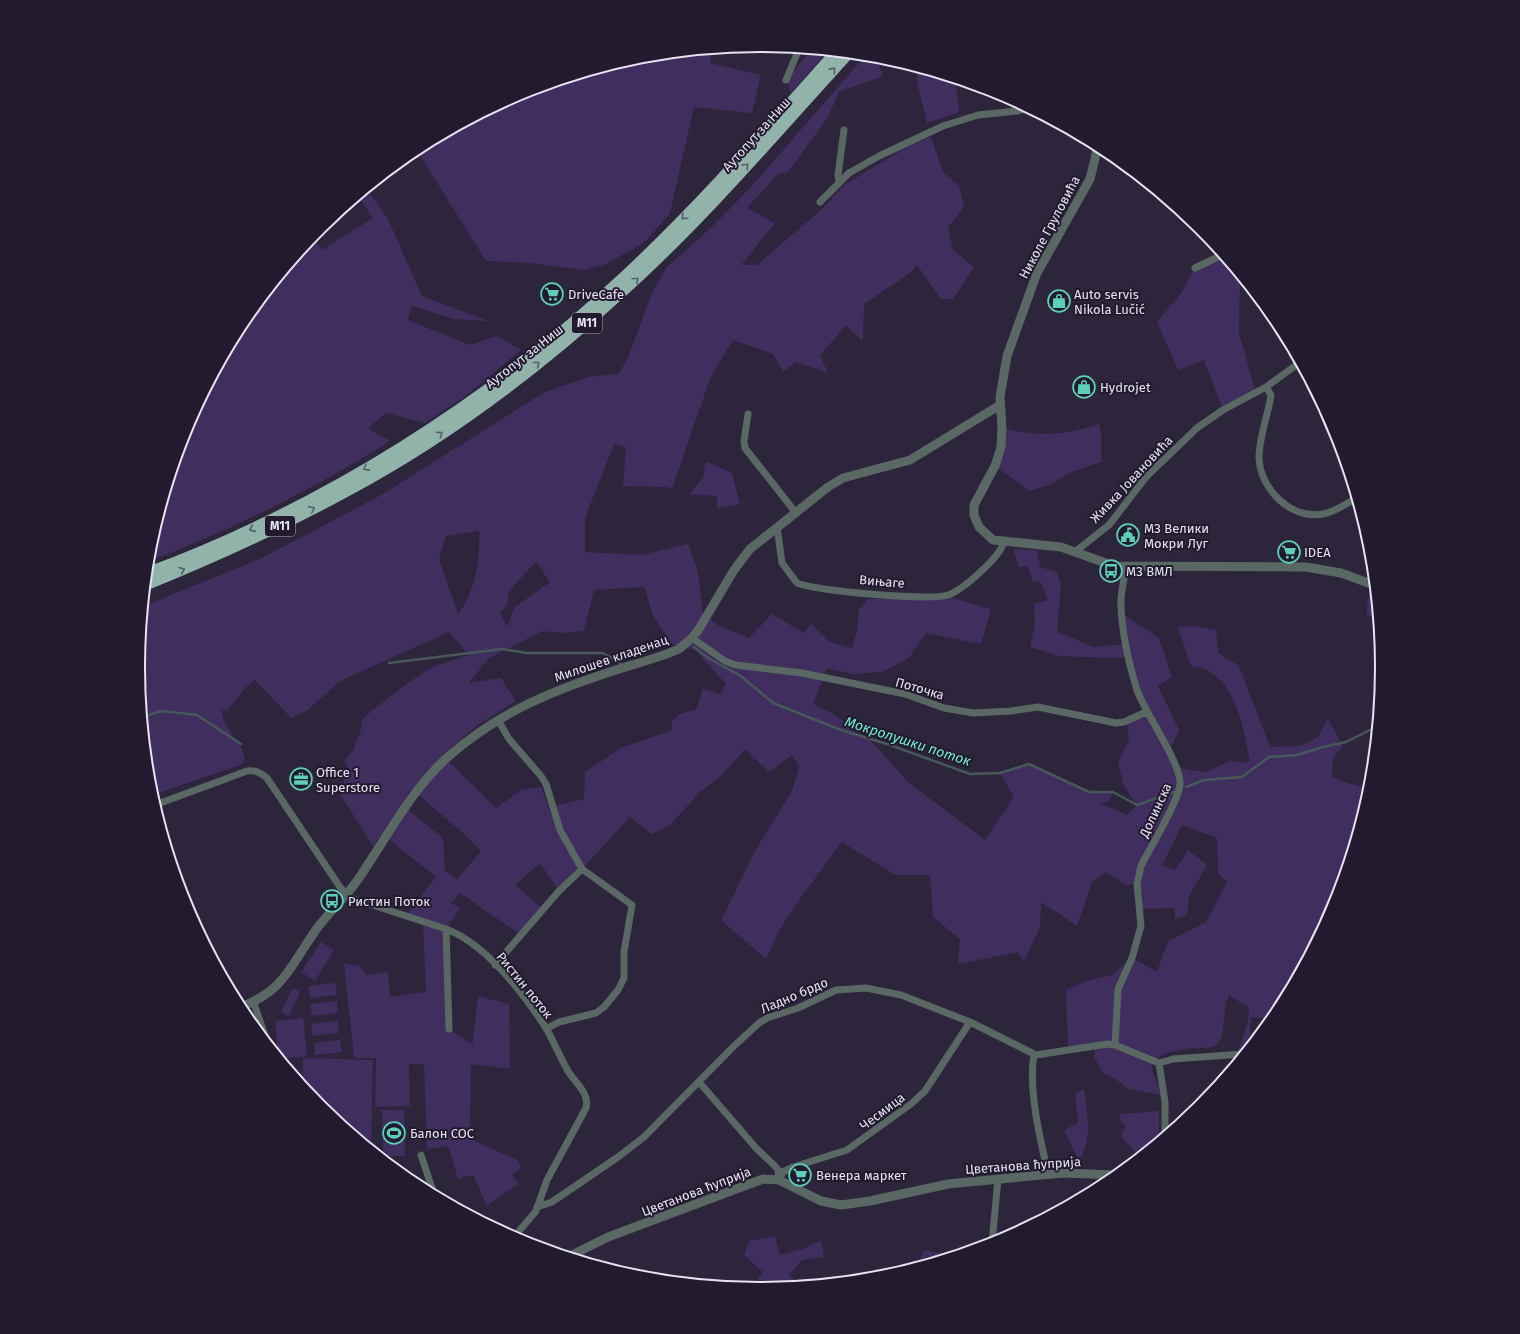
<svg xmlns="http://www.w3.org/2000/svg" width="1520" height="1334" font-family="'Fira Sans',sans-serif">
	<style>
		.green { fill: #402e5f; fill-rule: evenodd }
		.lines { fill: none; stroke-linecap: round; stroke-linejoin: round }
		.stream { stroke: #475859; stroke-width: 2.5 }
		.minor { stroke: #5a6864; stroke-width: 7 }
		.tertiary { stroke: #5a6864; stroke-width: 9 }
		.trunk { stroke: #92b3aa; stroke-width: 11 }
		.oneway { stroke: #545f67 }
		.labels { text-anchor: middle; stroke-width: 4; stroke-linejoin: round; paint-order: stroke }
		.shield { fill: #221b30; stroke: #aca7b8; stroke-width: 1 }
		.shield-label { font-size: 12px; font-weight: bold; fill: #e7e3f2 }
		.street-label { font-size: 13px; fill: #e7e3f2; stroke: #221b30 }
		.poi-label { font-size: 13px; fill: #e7e3f2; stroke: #221b30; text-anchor: start }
		.water-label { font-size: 14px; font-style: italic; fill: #73ecd3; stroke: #221b30 }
		.rim { fill: none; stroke: #e7e3f2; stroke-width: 2 }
	</style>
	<rect width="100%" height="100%" fill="#2c253b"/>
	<path class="green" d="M 712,50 L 710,63 L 761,75 L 752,113 L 694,107 L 670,213 L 645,242 L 606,264 L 584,270 L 529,263 L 486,261 L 416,149 L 522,92 L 639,57 Z
		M 811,50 L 827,52 L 791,93 L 787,79 Z
		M 866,55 L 876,56 L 883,76 L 839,92 L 828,117 L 788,172 L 778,174 L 747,208 L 775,223 L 741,265 L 757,265 L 823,208 L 844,185 L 909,146 L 931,137 L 943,172 L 959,186 L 964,206 L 948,228 L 953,250 L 974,267 L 953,299 L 941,299 L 917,265 L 912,272 L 864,304 L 863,341 L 846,326 L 820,355 L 828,373 L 796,362 L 783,372 L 773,354 L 733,340 L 711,376 L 672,489 L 666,487 L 623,486 L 626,447 L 614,444 L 585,518 L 585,552 L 641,555 L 688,544 L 698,572 L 703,614 L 718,625 L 749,638 L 772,614 L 804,633 L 811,624 L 830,642 L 852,648 L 857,631 L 859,609 L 868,599 L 953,598 L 991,609 L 981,644 L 926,633 L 909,658 L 882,672 L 853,674 L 827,668 L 813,704 L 833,714 L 874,744 L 909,783 L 985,840 L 1014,797 L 1000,773 L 1029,764 L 1070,782 L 1089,792 L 1113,792 L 1109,801 L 1100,803 L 1127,815 L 1137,805 L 1124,786 L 1118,763 L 1129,740 L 1127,721 L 1146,712 L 1134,677 L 1121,613 L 1159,638 L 1172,677 L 1158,686 L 1179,730 L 1169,753 L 1175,765 L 1188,770 L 1206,772 L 1230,761 L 1245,763 L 1250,760 C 1242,727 1239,691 1209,671 C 1204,668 1196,667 1191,666 L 1178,627 L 1194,626 L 1216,630 L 1218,653 L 1239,666 L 1270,747 L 1300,746 L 1317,738 L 1328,719 L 1343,746 L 1333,758 L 1332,776 L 1343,782 L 1370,789 L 1335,905 L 1277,1013 L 1271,1020 L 1251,1017 L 1249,1047 L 1246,1051 L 1237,1052 L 1248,1023 L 1249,1008 L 1229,995 C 1222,1010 1226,1025 1220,1040 C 1215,1050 1204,1047 1195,1048 C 1190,1048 1167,1052 1162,1055 C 1158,1057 1154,1063 1151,1066 L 1161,1095 L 1129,1089 L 1114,1078 L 1103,1073 L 1094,1057 L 1096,1042 L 1068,1047 L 1066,990 L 1086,981 L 1112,975 L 1132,958 L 1157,972 L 1168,941 L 1206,922 L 1227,882 L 1218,873 L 1217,838 L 1182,825 L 1162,866 L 1175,870 L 1188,850 L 1207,865 L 1189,896 L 1187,915 L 1175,919 L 1174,908 L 1140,909 L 1137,884 L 1126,885 L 1106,872 L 1092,882 L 1077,926 L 1041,902 L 1040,927 L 1024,962 L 1018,952 L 958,964 L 960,939 L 933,917 L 930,875 L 895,875 L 842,842 L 794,907 L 780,929 L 766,959 L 721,920 L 755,851 L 792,791 L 799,766 L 792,755 L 769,772 L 745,749 L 722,775 L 700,792 L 670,825 L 652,834 L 630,817 L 582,869 L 567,845 L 553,806 L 584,799 L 585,772 L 621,748 L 672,730 L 672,720 L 682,713 L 696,710 L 703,689 L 721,694 L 726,684 L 695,650 L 672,644 L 653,616 L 644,587 L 594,590 L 584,631 L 561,633 L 542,631 L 488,659 L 469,683 L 501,678 L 516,701 L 478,725 L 442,755 L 496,808 L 521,790 L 541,787 L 558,832 L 578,867 L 557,888 L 540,863 L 515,885 L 544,910 L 521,935 L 460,893 L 451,903 L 460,908 L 446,929 L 449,1029 L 472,1044 L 472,1048 L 478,996 L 509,1004 L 510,1069 L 471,1064 L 470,1139 L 518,1160 L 521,1168 L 512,1175 L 518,1184 L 487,1206 L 473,1175 L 458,1179 L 448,1146 L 427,1149 L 424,1064 L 409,1064 L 410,1106 L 375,1107 L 376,1058 L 354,1058 L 344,963 L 360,966 L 366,975 L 388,972 L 390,997 L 426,992 L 423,922 L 406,916 L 436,877 L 386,837 L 406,808 L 443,838 L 445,871 L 457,879 L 481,851 L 466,836 L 412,789 L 373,846 L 338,791 L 350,770 L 344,762 L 353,750 L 360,733 L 363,718 L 401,688 L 430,668 L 469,655 L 449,632 L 340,681 L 308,710 L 291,718 L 255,680 L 245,688 L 227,711 L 222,710 C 222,729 243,740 245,760 L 240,765 L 156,794 L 147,757 L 138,667 L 144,606 L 262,558 L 383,494 L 543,393 L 588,377 L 618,374 L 627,360 L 652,293 L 667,267 L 713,226 L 751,187 ZM 479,531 C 480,559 476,591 458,614 L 439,559 L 446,536 ZM 536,562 L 550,582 L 515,607 L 507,627 L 500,612 L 508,604 L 508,592 Z
		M 917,68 L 961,81 L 956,84 L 959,112 L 927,123 L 917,82 Z
		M 367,189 L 388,219 L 422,296 L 488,321 L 454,319 L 412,306 L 408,320 L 470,345 L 497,336 L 521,350 L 467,395 L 425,423 L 386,413 L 368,428 L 390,441 C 313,490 233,529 148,562 L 150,545 L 185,429 L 243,321 L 313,237 L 322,250 L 373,218 L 358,196 Z
		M 1222,255 L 1240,276 L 1239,333 L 1256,393 L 1223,410 L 1204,360 L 1178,370 L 1157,322 L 1181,293 L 1195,268 Z
		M 1099,424 L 1101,434 L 1101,462 L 1071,472 L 1051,484 L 1030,491 L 995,466 L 1002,427 C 1034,438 1067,435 1099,424 Z
		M 708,462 L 732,473 L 740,504 L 717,508 L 717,496 L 690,494 L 703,477 L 705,464 Z
		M 1013,549 L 1037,550 L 1040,567 L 1057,572 L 1061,586 L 1057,632 L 1094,647 L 1125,644 L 1128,657 L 1111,658 L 1059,656 L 1030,647 L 1035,623 L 1034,604 L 1048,600 L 1040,581 L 1033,583 L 1028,566 L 1019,567 Z
		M 1370,588 L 1374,588 L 1377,621 L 1366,613 Z
		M 321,942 L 334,950 L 315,981 L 301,972 Z
		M 335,983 L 337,995 L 310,998 L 309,986 Z
		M 293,988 L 300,992 L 289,1016 L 281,1012 Z
		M 337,1001 L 338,1013 L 312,1016 L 310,1004 Z
		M 303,1018 L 307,1056 L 281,1059 L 278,1056 L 275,1021 Z
		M 338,1021 L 339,1033 L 313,1036 L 311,1024 Z
		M 340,1040 L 342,1052 L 315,1055 L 314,1043 Z
		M 303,1058 L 373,1060 L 371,1148 L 320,1107 L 302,1085 Z
		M 1084,1090 C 1087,1112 1093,1142 1079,1160 L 1064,1130 L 1078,1123 L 1075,1092 Z
		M 382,1110 L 404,1110 L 405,1156 L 383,1156 Z
		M 1159,1111 L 1159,1140 L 1141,1155 L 1138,1155 L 1121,1137 L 1125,1126 L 1120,1120 L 1120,1114 Z
		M 775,1236 L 780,1255 L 803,1249 L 821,1240 L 824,1257 L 802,1260 L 789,1275 L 800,1285 L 752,1288 L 763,1272 L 744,1255 L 749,1241 Z
		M 924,1250 L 953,1255 L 917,1266 Z"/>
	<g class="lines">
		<path class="stream" d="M 694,647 L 708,658 L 741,676 L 773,703 L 841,730 L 887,744 L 970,774 L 1000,773 L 1029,764 L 1089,792 L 1113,792 L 1137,805 L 1174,792
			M 389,663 L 502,649 L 527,653 L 603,653 L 620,663
			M 143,717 L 161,711 L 197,715 L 241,744
			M 1186,787 L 1204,780 L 1242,777 L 1269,757 L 1297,755 L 1323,747 L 1346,742 L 1376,727"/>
		<path class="minor" d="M 786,80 L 799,49
			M 839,182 L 838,175 L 844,130
			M 820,202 L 849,173 L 879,156 L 943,126 L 978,115 L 1017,111 L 1028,108
			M 1195,268 L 1222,255
			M 1266,387 L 1271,395 C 1268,416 1259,437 1259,458 C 1260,489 1291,520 1323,514 C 1335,512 1346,504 1356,498
			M 748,414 L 744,441 L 745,448 L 796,513
			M 777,527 L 782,563 L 797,583 C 817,591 928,601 948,595 C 963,590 1000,557 1004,542
			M 1076,551 L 1109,525 L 1146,477 L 1197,428 L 1223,410 L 1266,387 L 1299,363
			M 692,638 L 725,661 L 736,665 L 802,673 L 905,694 L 944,708 L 973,713 L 1011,711 L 1038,707 L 1116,723 L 1124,722 L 1146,712
			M 498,720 L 509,739 L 541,776 L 546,784 L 560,830 L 582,869 L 632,905 L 624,952 L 624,978 L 618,990 L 604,1007 L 596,1013 L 559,1022 L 546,1029
			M 155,805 L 247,771 C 256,770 261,773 267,778 L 340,887 L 348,897 L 446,929 C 486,944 523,993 546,1028 C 554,1042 560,1057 568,1071 C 575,1083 590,1093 586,1108 L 547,1180 L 536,1211 L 514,1237
			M 446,929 L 449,1029
			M 495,965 L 559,891 L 582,869
			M 253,1001 L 268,1044
			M 1115,1045 L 1118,989 L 1132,958 L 1141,926 L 1137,884 L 1141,866 C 1150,848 1179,801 1180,784 C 1182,765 1145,713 1137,690 C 1129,664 1122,633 1121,606 C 1120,593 1125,580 1125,567
			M 1034,1054 C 1028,1089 1040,1139 1048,1173
			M 1159,1063 L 1165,1102 L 1165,1135
			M 699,1082 L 756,1148 L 775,1166 L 778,1170 L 779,1180
			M 421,1155 L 434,1194
			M 779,1180 L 783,1172 L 793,1167 L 847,1150 L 911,1104 L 925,1091 L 970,1022
			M 537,1207 L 552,1202 L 618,1157 L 644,1137 L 734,1046 L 759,1023 L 767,1018 L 798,1008 L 836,990 L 866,988 L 901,995 L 970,1022 L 1036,1055 L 1107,1044 L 1115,1045 L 1159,1063 L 1173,1059 L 1243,1054
			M 992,1243 L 998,1179"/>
		<path class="tertiary" d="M 1098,146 L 1090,179 L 1037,273 L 1007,356 L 1000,397 L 1002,427 L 1001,447 L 995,466 L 974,505 L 974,515 L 979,527 L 993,540 L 1061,547 L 1114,566 L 1306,567 L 1341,573 L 1374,585
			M 240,1007 C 286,991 292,962 318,927 C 331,910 347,896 359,878 C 387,837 412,788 450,755 C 501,711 554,690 616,670 C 637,663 659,658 679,649 L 692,638 L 699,629 L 734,570 L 750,549 L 828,487 L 843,478 L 910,460 L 1000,405
			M 570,1256 L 608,1237 L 763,1179 L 779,1180 L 821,1201 L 841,1205 L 870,1201 L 948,1184 L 1063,1173 L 1116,1175"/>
		<path class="trunk" d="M 147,573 C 322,508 488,404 625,276 C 700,206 767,129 836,52
			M 146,585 C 215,557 283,526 349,490 C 448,437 540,367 623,291 C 704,218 775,134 848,54"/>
	</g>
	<defs><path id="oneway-chevron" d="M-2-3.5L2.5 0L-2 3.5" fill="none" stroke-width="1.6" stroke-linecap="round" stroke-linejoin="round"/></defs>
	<g class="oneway">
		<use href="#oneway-chevron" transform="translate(833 70) rotate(-48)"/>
		<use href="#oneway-chevron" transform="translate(746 166) rotate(-47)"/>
		<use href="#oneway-chevron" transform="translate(684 217) rotate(134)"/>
		<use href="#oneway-chevron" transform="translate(636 280) rotate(-43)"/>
		<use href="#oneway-chevron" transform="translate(537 364) rotate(-38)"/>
		<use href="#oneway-chevron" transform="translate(440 434) rotate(-34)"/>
		<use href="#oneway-chevron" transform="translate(366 468) rotate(151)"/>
		<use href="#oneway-chevron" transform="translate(312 509) rotate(-27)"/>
		<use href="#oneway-chevron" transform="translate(252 529) rotate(156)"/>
		<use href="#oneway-chevron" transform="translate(182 570) rotate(-23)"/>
	</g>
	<defs>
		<g id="supermarket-ring" transform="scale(1.15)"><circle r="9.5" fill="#221b30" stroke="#5eceb8" stroke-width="1.5"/><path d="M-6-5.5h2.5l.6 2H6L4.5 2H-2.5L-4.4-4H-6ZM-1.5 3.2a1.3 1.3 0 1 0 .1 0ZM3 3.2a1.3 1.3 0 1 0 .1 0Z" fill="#5eceb8"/></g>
		<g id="shop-ring" transform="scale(1.15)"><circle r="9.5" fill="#221b30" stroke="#5eceb8" stroke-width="1.5"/><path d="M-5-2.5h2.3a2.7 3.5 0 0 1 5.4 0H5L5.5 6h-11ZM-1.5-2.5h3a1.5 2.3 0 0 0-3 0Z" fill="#5eceb8"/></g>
		<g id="civic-ring" transform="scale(1.15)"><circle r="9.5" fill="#221b30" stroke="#5eceb8" stroke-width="1.5"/><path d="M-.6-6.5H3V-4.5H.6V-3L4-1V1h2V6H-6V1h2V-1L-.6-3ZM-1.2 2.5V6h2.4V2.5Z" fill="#5eceb8"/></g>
		<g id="bus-ring" transform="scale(1.15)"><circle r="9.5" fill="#221b30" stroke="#5eceb8" stroke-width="1.5"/><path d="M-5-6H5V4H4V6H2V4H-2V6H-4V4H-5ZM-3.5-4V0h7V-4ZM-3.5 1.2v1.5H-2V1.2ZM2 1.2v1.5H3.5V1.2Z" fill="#5eceb8"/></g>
		<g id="office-ring" transform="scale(1.15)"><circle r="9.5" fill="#221b30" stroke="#5eceb8" stroke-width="1.5"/><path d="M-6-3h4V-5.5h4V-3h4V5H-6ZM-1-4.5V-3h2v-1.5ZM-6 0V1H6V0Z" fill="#5eceb8"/></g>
		<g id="stadium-ring" transform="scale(1.15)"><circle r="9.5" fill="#221b30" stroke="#5eceb8" stroke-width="1.5"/><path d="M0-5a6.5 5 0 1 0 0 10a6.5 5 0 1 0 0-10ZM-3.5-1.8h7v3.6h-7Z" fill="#5eceb8"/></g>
	</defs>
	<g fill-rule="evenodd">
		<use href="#supermarket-ring" x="552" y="294"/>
		<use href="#shop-ring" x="1059" y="301"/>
		<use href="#shop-ring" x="1084" y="387"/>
		<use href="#civic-ring" x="1128" y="535"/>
		<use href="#supermarket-ring" x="1289" y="552"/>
		<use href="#bus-ring" x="1111" y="571"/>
		<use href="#office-ring" x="301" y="779"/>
		<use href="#bus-ring" x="332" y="901"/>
		<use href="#stadium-ring" x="394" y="1133"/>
		<use href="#supermarket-ring" x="800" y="1175"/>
	</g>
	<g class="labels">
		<g class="shield">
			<rect x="572" y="313" width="30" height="20" rx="3"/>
			<rect x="265" y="516" width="30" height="20" rx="3"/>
		</g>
		<g class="shield-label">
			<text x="587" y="327">M11</text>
			<text x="280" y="530">M11</text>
		</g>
		<g class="street-label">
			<text transform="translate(756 134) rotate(-48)" y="5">Аутопут за Ниш</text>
			<text transform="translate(1049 227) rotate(-62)" y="5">Николе Груловића</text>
			<text transform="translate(524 356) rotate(-38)" y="5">Аутопут за Ниш</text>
			<text transform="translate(1131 479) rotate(-47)" y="5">Живка Јовановића</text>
			<text transform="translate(882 581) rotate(5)" y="5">Вињаге</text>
			<text transform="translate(611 658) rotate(-19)" y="5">Милошев кладенац</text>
			<text transform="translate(920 688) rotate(16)" y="5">Поточка</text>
			<text transform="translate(1155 810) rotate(-65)" y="5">Долинска</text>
			<text transform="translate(525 985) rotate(51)" y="5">Ристин поток</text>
			<text transform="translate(794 995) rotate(-23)" y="5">Ладно брдо</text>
			<text transform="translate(882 1111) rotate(-37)" y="5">Чесмица</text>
			<text transform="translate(1023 1165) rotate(-4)" y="5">Цветанова ћуприја</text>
			<text transform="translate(696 1191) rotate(-21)" y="5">Цветанова ћуприја</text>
		</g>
		<g class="poi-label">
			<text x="568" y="299">DriveCafe</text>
			<text x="1074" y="299">Auto servis<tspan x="1074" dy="15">Nikola Lučić</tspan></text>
			<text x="1100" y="392">Hydrojet</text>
			<text x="1144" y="533">МЗ Велики<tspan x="1144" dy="15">Мокри Луг</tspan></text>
			<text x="1304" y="557">IDEA</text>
			<text x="1126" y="576">МЗ ВМЛ</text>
			<text x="316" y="777">Office 1<tspan x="316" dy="15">Superstore</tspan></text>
			<text x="348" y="906">Ристин Поток</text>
			<text x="410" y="1138">Балон СОС</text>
			<text x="816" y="1180">Венера маркет</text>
		</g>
		<g class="water-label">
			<text transform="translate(908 741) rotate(18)" y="5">Мокролушки поток</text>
		</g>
	</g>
	<path d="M0 0H1520V1334H0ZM145 667a615 615 0 1 1 1230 0a615 615 0 1 1-1230 0Z" fill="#221b30" fill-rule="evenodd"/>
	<path class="rim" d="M145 667a615 615 0 1 1 1230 0a615 615 0 1 1-1230 0Z"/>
</svg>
